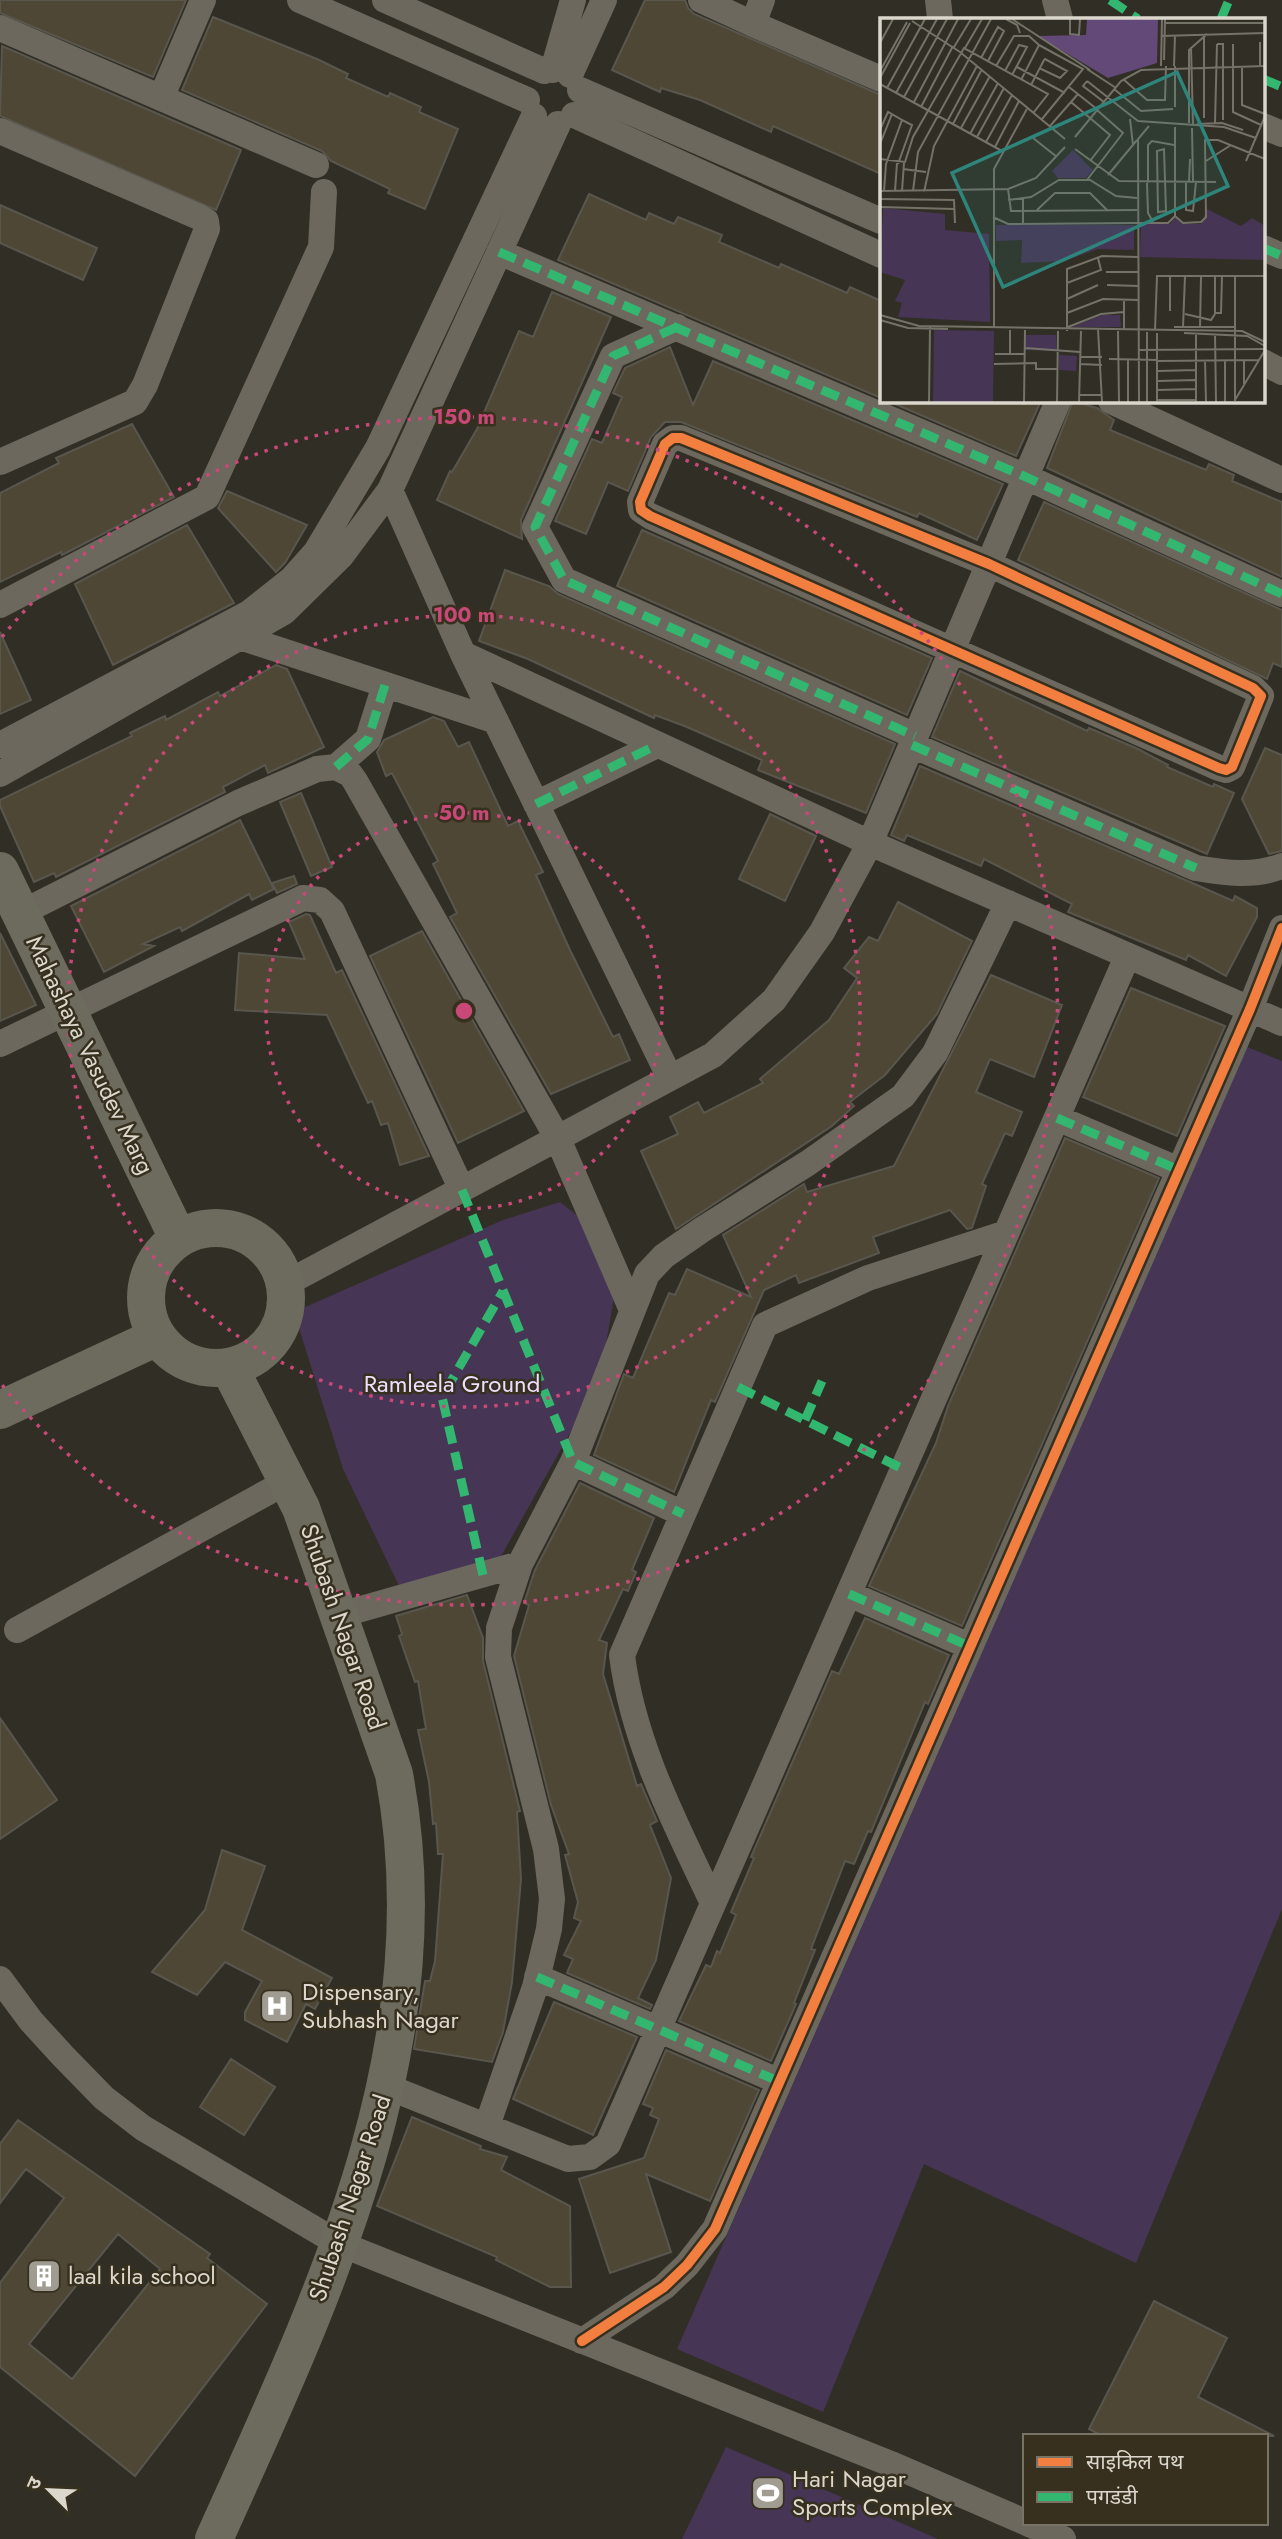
<svg xmlns="http://www.w3.org/2000/svg" width="1282" height="2539" font-family="Jost,'Noto Sans Devanagari',sans-serif">
	<style>
		.green { fill: #473556 }
		.building { fill: #4e4735; stroke: #59564e; stroke-width: 2; fill-rule: evenodd }
		.lines { fill: none; stroke-linecap: round; stroke-linejoin: round }
		.street { stroke: #6c685e; stroke-width: 26 }
		.secondary { stroke: #6d6a5e; stroke-width: 38 }
		.quiet { stroke: #33b770; stroke-width: 9; stroke-dasharray: 18 9; stroke-linecap: butt }
		.cycleway-casing { stroke: #37301f; stroke-width: 15 }
		.cycleway { stroke: #f27e40; stroke-width: 10 }
		.ring { fill: none; stroke: #c84878; stroke-width: 3.5; stroke-dasharray: 3.5 7 }
		.labels { text-anchor: middle; stroke-width: 5; stroke-linejoin: round; paint-order: stroke }
		.street-label { font-size: 24px; fill: #dbd7cd; stroke: #37301f }
		.park-label { font-size: 24px; fill: #edddff; stroke: #37301f }
		.poi-label { font-size: 24px; fill: #dbd7cd; stroke: #37301f; text-anchor: start }
		.inset-road { fill: none; stroke: #757268; stroke-width: 2 }
		.view { fill: #2e857c; fill-opacity: 0.15; stroke: #2e857c; stroke-width: 3.5 }
		.inset-edge { fill: none; stroke: #dbd7cd; stroke-width: 3.5 }
		.centre { fill: #c84878; stroke: #37301f; stroke-width: 3.5 }
		.ring-label { font-size: 21px; text-anchor: middle; font-weight: bold; fill: #c84878; stroke: #37301f; stroke-width: 5; stroke-linejoin: round; paint-order: stroke }
	</style>
	<rect width="100%" height="100%" fill="#312e25"/>
	<path class="green" d="M 1247,1047 L 1282,1061 L 1282,1909 L 1136,2263 L 924,2164 L 823,2412 L 677,2349 Z
		M 560,1202 L 592,1227 L 614,1298 L 604,1355 L 594,1390 L 495,1567 L 402,1592 L 343,1469 L 294,1312 L 503,1220 Z
		M 726,2447 L 938,2539 L 682,2539 Z"/>
	<path class="building" d="M 0,0 L 186,0 L 153,77 L 0,13 Z
		M 645,0 L 685,0 L 688,8 L 694,14 L 881,95 L 881,174 L 773,126 L 771,132 L 700,100 L 661,88 L 660,92 L 612,70 Z
		M 213,17 L 317,59 L 348,74 L 346,78 L 388,97 L 390,93 L 421,107 L 419,112 L 458,129 L 425,209 L 388,193 L 390,189 L 331,161 L 322,151 L 182,90 Z
		M 2,46 L 241,150 L 216,210 L 0,116 Z
		M 589,194 L 646,220 L 649,213 L 674,224 L 678,217 L 722,235 L 719,242 L 779,268 L 781,264 L 847,293 L 850,287 L 881,301 L 881,398 L 558,260 Z
		M 0,205 L 97,248 L 83,280 L 0,243 Z
		M 552,292 L 611,317 L 521,520 L 522,539 L 437,500 L 450,471 L 452,472 L 477,429 L 519,331 L 533,337 Z
		M 670,347 L 693,405 L 713,361 L 1003,484 L 977,540 L 919,513 L 917,517 L 681,422 L 665,422 L 651,437 L 628,491 L 608,482 L 586,534 L 555,521 L 592,439 L 602,443 L 622,397 L 613,393 L 625,368 Z
		M 888,401 L 1041,401 L 1016,456 Z
		M 1073,401 L 1097,408 L 1114,420 L 1110,430 L 1206,470 L 1209,464 L 1234,475 L 1232,481 L 1282,502 L 1282,577 L 1047,468 Z
		M 132,424 L 174,497 L 62,555 L 61,552 L 0,582 L 0,493 L 59,463 L 56,458 Z
		M 227,491 L 307,525 L 285,563 L 276,572 L 218,508 Z
		M 1044,502 L 1282,610 L 1282,667 L 1273,663 L 1267,679 L 1018,560 Z
		M 187,525 L 234,603 L 113,665 L 75,584 Z
		M 642,530 L 932,658 L 907,715 L 617,586 Z
		M 505,570 L 549,586 L 558,594 L 895,744 L 866,813 L 758,770 L 762,760 L 687,727 L 655,715 L 654,718 L 528,659 L 479,641 Z
		M 0,632 L 31,700 L 0,714 Z
		M 276,665 L 287,669 L 324,747 L 268,773 L 265,765 L 223,787 L 225,792 L 56,877 L 54,873 L 34,882 L 0,806 L 0,800 L 132,736 L 130,733 L 165,716 L 166,720 L 218,692 L 220,696 Z
		M 960,671 L 1087,731 L 1089,728 L 1138,749 L 1168,765 L 1167,767 L 1213,787 L 1214,784 L 1234,793 L 1207,854 L 932,737 Z
		M 433,717 L 444,721 L 458,747 L 469,742 L 508,826 L 518,821 L 543,872 L 536,875 L 570,950 L 613,1037 L 619,1034 L 630,1060 L 551,1094 L 450,917 L 457,913 L 433,864 L 438,861 L 392,773 L 386,776 L 377,752 L 384,740 Z
		M 1265,748 L 1282,755 L 1282,851 L 1269,854 L 1242,799 Z
		M 920,766 L 1190,882 L 1233,901 L 1235,896 L 1257,908 L 1257,917 L 1226,976 L 1188,955 L 1186,960 L 1068,912 L 1072,904 L 984,859 L 981,866 L 907,835 L 904,841 L 891,835 Z
		M 301,793 L 332,867 L 311,876 L 280,802 Z
		M 770,814 L 816,836 L 785,901 L 739,879 Z
		M 240,820 L 274,889 L 252,900 L 249,894 L 182,931 L 180,927 L 143,944 L 154,946 L 104,972 L 71,906 Z
		M 294,876 L 297,884 L 277,893 L 272,883 Z
		M 898,902 L 972,941 L 937,1014 L 885,1075 L 850,1102 L 854,1106 L 832,1126 L 676,1229 L 641,1151 L 678,1134 L 670,1117 L 698,1102 L 704,1113 L 763,1083 L 760,1079 L 829,1020 L 857,978 L 844,968 L 869,937 L 878,941 Z
		M 306,914 L 310,915 L 336,973 L 342,970 L 429,1156 L 400,1165 L 388,1123 L 381,1125 L 372,1101 L 368,1103 L 327,1015 L 235,1010 L 239,953 L 305,959 L 289,922 Z
		M 422,931 L 524,1111 L 458,1143 L 370,956 Z
		M 0,933 L 36,1005 L 0,1021 Z
		M 991,975 L 1062,1005 L 1034,1077 L 990,1059 L 976,1092 L 1022,1112 L 1012,1136 L 1005,1133 L 982,1184 L 986,1186 L 972,1228 L 967,1229 L 950,1210 L 873,1237 L 879,1253 L 799,1283 L 796,1275 L 764,1290 L 715,1402 L 711,1400 L 674,1492 L 594,1455 L 624,1374 L 633,1378 L 669,1293 L 675,1295 L 687,1269 L 751,1297 L 723,1235 L 804,1184 L 807,1192 L 894,1166 Z
		M 1131,988 L 1225,1026 L 1177,1136 L 1083,1097 Z
		M 1065,1138 L 1159,1178 L 962,1626 L 869,1586 L 936,1443 L 948,1406 Z
		M 580,1483 L 654,1518 L 632,1570 L 636,1572 L 628,1591 L 623,1589 L 599,1640 L 607,1643 L 603,1674 L 637,1786 L 641,1784 L 657,1821 L 650,1825 L 671,1878 L 656,1960 L 638,1998 L 652,2005 L 650,2009 L 567,1973 L 573,1959 L 564,1955 L 581,1921 L 574,1918 L 578,1902 L 565,1855 L 569,1854 L 551,1805 L 514,1656 L 529,1605 L 524,1603 L 535,1570 Z
		M 467,1595 L 483,1638 L 483,1661 L 520,1811 L 517,1812 L 521,1879 L 512,1982 L 503,2032 L 492,2062 L 414,2049 L 425,1981 L 430,1981 L 435,1961 L 443,1854 L 438,1854 L 436,1823 L 433,1824 L 429,1782 L 418,1730 L 426,1729 L 418,1681 L 415,1682 L 399,1636 L 402,1634 L 396,1616 Z
		M 865,1618 L 949,1655 L 928,1704 L 925,1702 L 871,1832 L 868,1831 L 854,1864 L 845,1861 L 811,1949 L 815,1950 L 794,2003 L 796,2004 L 771,2061 L 679,2021 L 706,1965 L 711,1967 L 717,1951 L 720,1953 L 736,1915 L 731,1912 L 754,1858 L 751,1857 L 832,1671 L 839,1674 Z
		M 0,1718 L 57,1800 L 0,1839 Z
		M 222,1850 L 265,1866 L 242,1930 L 332,1978 L 315,2009 L 306,2004 L 287,2042 L 245,2020 L 245,2012 L 262,1981 L 225,1962 L 197,1995 L 152,1972 L 205,1910 Z
		M 554,2002 L 637,2037 L 593,2135 L 513,2099 Z
		M 666,2050 L 759,2090 L 710,2201 L 646,2174 L 671,2252 L 610,2273 L 579,2179 L 644,2158 L 659,2119 L 650,2115 L 653,2108 L 643,2104 Z
		M 231,2059 L 275,2087 L 244,2135 L 200,2107 Z
		M 412,2117 L 481,2146 L 480,2149 L 507,2157 L 501,2170 L 570,2206 L 571,2287 L 550,2287 L 496,2260 L 497,2257 L 377,2206 Z
		M 18,2120 L 210,2254 L 207,2258 L 267,2304 L 135,2476 L 0,2367 L 0,2283 L 64,2198 L 26,2169 L 0,2203 L 0,2144 ZM 118,2234 L 160,2269 L 72,2379 L 29,2344 Z
		M 1154,2301 L 1227,2338 L 1198,2397 L 1274,2436 L 1102,2436 L 1089,2429 Z"/>
	<g class="lines">
		<path class="street" d="M 300,0 L 527,100
			M 385,0 L 544,71
			M 701,0 L 753,24
			M 762,0 L 753,24 L 881,79
			M 938,0 L 940,19
			M 1055,0 L 1060,19
			M 0,28 L 316,165
			M 553,70 L 573,0
			M 570,75 L 604,0
			M 580,90 L 881,221
			M 161,98 L 203,0
			M 574,115 L 881,255
			M 1263,126 L 1282,134
			M 0,131 L 199,217 L 206,221 L 207,229 L 145,385 L 135,402 L 0,462
			M 1263,248 L 1282,256
			M 499,252 L 1026,477 L 1282,594
			M 677,327 L 613,356 L 535,527 L 564,580 L 915,736
			M 1263,362 L 1282,372
			M 1111,401 L 1282,480
			M 673,438 L 681,438 L 989,564 L 1253,688 L 1261,696 L 1232,767 L 1226,770 L 1219,768 L 650,516 L 641,510 L 640,502 L 665,444 Z
			M 390,490 L 463,654 L 870,843 L 1282,1023
			M 0,605 L 207,497 L 321,247 L 324,192
			M 243,638 L 496,721
			M 463,654 L 670,1078
			M 0,745 L 249,613 L 292,579 L 316,552 L 378,448 L 534,116
			M 912,745 L 1196,868 C 1225,873 1254,877 1282,866
			M 336,767 L 368,739 L 385,685
			M 0,774 L 284,612 L 341,556 L 390,490 L 558,124
			M 536,804 L 657,745
			M 21,913 L 238,803 L 317,769 L 336,767 L 350,774 L 355,781 L 558,1139 L 632,1310
			M 0,1044 L 303,898 L 320,900 L 332,911 L 462,1190
			M 1057,1118 L 1179,1170
			M 285,1284 L 713,1055 L 774,1000 L 822,932 L 870,843 L 1058,401
			M 573,1462 L 683,1514
			M 849,1594 L 969,1646
			M 340,1615 L 520,1564
			M 17,1630 L 288,1481
			M 713,1903 C 675,1823 633,1743 622,1655 L 765,1325 L 868,1278 L 1006,1233
			M 537,1977 L 778,2081
			M 0,1979 L 31,2021 L 63,2056 L 104,2098 L 143,2128 L 338,2243 L 891,2464 L 1025,2522
			M 388,2087 L 568,2159 L 590,2157 L 608,2144 L 1127,957
			M 487,2126 L 535,1987 L 549,1929 L 552,1899 L 546,1849 L 498,1657 L 499,1628 L 520,1564 L 573,1462 L 647,1274 L 664,1256 L 703,1229 L 808,1163 L 903,1096 L 935,1053 L 1008,903
			M 582,2341 L 664,2287 L 687,2265 L 715,2229 L 1250,1009 L 1282,928
			M 1027,2523 L 1063,2539"/>
		<path class="secondary" d="M 0,871 L 178,1238
			M146 1298a70 70 0 1 1 140 0a70 70 0 1 1-140 0Z
			M 0,1410 L 157,1337
			M 214,2539 C 323,2297 445,2047 394,1774 L 301,1508 L 229,1367"/>
		<path class="quiet" d="M 1110,0 L 1138,19
			M 1221,19 L 1229,0
			M 1263,79 L 1282,87
			M 1263,248 L 1282,256
			M 499,252 L 1026,477 L 1282,594
			M 677,327 L 613,356 L 535,527 L 564,580 L 915,736
			M 912,745 L 1196,868
			M 336,767 L 368,739 L 385,685
			M 536,804 L 657,745
			M 1057,1118 L 1179,1170
			M 462,1190 L 573,1462 L 683,1514
			M 738,1387 L 903,1469
			M 805,1420 L 822,1381
			M 483,1575 L 442,1397 L 503,1291
			M 849,1594 L 969,1646
			M 537,1977 L 778,2081"/>
		<g class="cycleway-casing">
			<path id="cycleway" d="M 673,438 L 681,438 L 989,564 L 1253,688 L 1261,696 L 1232,767 L 1226,770 L 1219,768 L 650,516 L 641,510 L 640,502 L 665,444 Z
				M 582,2341 L 664,2287 L 687,2265 L 715,2229 L 1250,1009 L 1282,928"/>
		</g>
		<use href="#cycleway" class="cycleway"/>
	</g>
	<g class="ring">
		<circle cx="464" cy="1011" r="198"/>
		<circle cx="464" cy="1011" r="396"/>
		<path d="M2 637A594 594 0 1 1 2 1385"/>
	</g>
	<defs>
		<g id="hospital-square" transform="scale(1.75)"><rect x="-9" y="-9" width="18" height="18" rx="4" fill="#a09c92" stroke="#37301f"/><path d="M-5-5h3v3.5h4V-5h3V5h-3V1.5h-4V5h-3Z" fill="#fff"/></g>
		<g id="building-square" transform="scale(1.75)"><rect x="-9" y="-9" width="18" height="18" rx="4" fill="#a09c92" stroke="#37301f"/><path d="M-4-6H4V6H1V3H-1V6H-4ZM-2.5-4.3h1.7v1.8h-1.7ZM.8-4.3h1.7v1.8H.8ZM-2.5-1h1.7V.8h-1.7ZM.8-1h1.7V.8H.8Z" fill="#fff"/></g>
		<g id="stadium-square" transform="scale(1.75)"><rect x="-9" y="-9" width="18" height="18" rx="4" fill="#a09c92" stroke="#37301f"/><path d="M0-5a6.5 5 0 1 0 0 10a6.5 5 0 1 0 0-10ZM-3.5-1.8h7v3.6h-7Z" fill="#fff"/></g>
	</defs>
	<g fill-rule="evenodd">
		<use href="#hospital-square" x="277" y="2006"/>
		<use href="#building-square" x="44" y="2276"/>
		<use href="#stadium-square" x="768" y="2493"/>
	</g>
	<g class="labels">
		<g class="street-label">
			<text transform="translate(90 1055) rotate(64)" y="8">Mahashaya Vasudev Marg</text>
			<text transform="translate(343 1627) rotate(71)" y="8">Shubash Nagar Road</text>
			<text transform="translate(350 2198) rotate(-72)" y="8">Shubash Nagar Road</text>
		</g>
		<g class="park-label">
			<text x="452" y="1392">Ramleela Ground</text>
		</g>
		<g class="poi-label">
			<text x="302" y="2000">Dispensary,<tspan x="302" dy="28">Subhash Nagar</tspan></text>
			<text x="68" y="2284">laal kila school</text>
			<text x="792" y="2487">Hari Nagar<tspan x="792" dy="28">Sports Complex</tspan></text>
		</g>
	</g>
	<g transform="translate(880 18)">
		<rect width="385" height="385" fill="#312e25"/>
		<path d="M 193,132 L 213,152 L 206,160 L 178,160 L 172,153 ZM 3,190 L 65,196 L 65,212 L 109,216 L 110,304 L 18,299 L 22,285 L 15,283 L 25,262 L 0,254 ZM 327,191 L 361,208 L 372,200 L 385,208 L 385,242 L 260,239 L 261,206 L 290,206 L 295,199 L 302,206 L 321,206 ZM 116,207 L 254,207 L 254,232 L 218,231 L 184,243 L 141,245 L 142,222 L 116,223 ZM 223,297 L 240,297 L 241,309 L 192,309 ZM 54,312 L 114,313 L 113,384 L 53,384 ZM 145,317 L 176,317 L 176,333 L 145,332 ZM 179,337 L 197,338 L 196,353 L 179,352 Z" fill="#473556"/>
		<path d="M 207,1 L 278,1 L 277,45 L 228,60 L 158,18 L 206,17 Z" fill="#624978"/>
		<path class="inset-road" d="M 126,1 L 137,7 L 140,15M 132,1 L 210,52M 190,1 L 190,16 L 199,17 L 200,1M 32,3 L 80,34 L 185,121M 285,5 L 385,5M 281,18 L 385,15M 324,19 L 324,100M 380,24 L 380,48M 0,25 L 13,1M 337,26 L 343,26 L 343,102M 353,26 L 353,94 L 381,107M 159,27 L 203,51 L 162,101M 74,29 L 91,1M 311,29 L 313,106M 85,30 L 102,1M 101,40 L 118,9 L 124,13 L 108,43M 284,42 L 285,1M 116,48 L 134,18 L 149,18 L 159,27 L 141,62M 281,48 L 282,1M 294,48 L 295,17M 295,48 L 295,89M 137,49 L 185,75M 362,49 L 362,87 L 385,96M 207,51 L 236,70M 0,53 L 27,4M 125,53 L 139,27 L 147,29 L 132,57M 0,60 L 30,5M 243,61 L 267,82 L 285,82 L 286,48M 207,63 L 258,103 L 344,109 L 376,120M 207,63 L 203,68 L 224,84M 0,66 L 122,133M 151,67 L 164,42 L 165,41 L 187,53 L 180,60 L 159,50M 189,69 L 218,92M 7,70 L 45,1M 234,71 L 261,93 L 293,91M 16,75 L 57,1M 24,79 L 67,1M 34,84 L 78,1M 191,84 L 230,117 L 210,143M 41,89 L 73,28M 250,101 L 253,127M 309,105 L 309,32 L 327,16M 335,105 L 337,26M 73,106 L 102,51M 317,106 L 342,105 L 363,112M 170,108 L 198,76M 295,109 L 295,198 L 303,205 L 321,204 L 326,199 L 325,122 L 338,122 L 385,141M 81,110 L 110,58M 312,110 L 313,164M 0,112 L 8,94 L 22,102 L 6,146 L 4,173M 90,116 L 118,65M 97,119 L 124,70M 195,119 L 241,63 L 261,52 L 385,48M 153,120 L 177,139M 106,124 L 132,77M 0,126 L 12,96M 115,129 L 139,83M 195,131 L 239,163 L 336,164M 284,131 L 286,193 L 278,194 L 277,133 ZM 0,141 L 25,144 L 33,119 L 84,30 L 168,76 L 154,94M 326,143 L 351,127M 366,143 L 385,98M 18,146 L 32,107 L 22,102M 23,151 L 46,154M 228,157 L 257,122M 207,162 L 243,115 L 217,92M 306,164 L 306,192 L 313,193 L 316,164M 309,164 L 310,141M 267,165 L 268,195 L 273,204M 268,165 L 268,127 L 272,123 L 294,127M 128,171 L 131,193 L 257,192M 0,173 L 128,171 L 156,160 L 185,129M 15,173 L 17,145M 22,173 L 24,145M 33,173 L 38,134 L 111,1M 44,174 L 54,128 L 97,48M 143,180 L 143,206M 0,181 L 74,182 L 75,205M 128,182 L 151,179 L 179,162 L 210,162 L 236,178 L 257,180M 0,189 L 74,191M 157,192 L 175,175 L 210,175 L 228,193M 113,199 L 128,206 L 257,205 L 288,205 L 295,198M 226,254 L 258,254M 335,258 L 335,295 L 341,295 L 342,258M 187,265 L 221,252 L 218,240M 227,267 L 258,268M 187,281 L 218,267M 244,281 L 244,312M 290,293 L 290,258M 187,295 L 223,281 L 259,282M 305,296 L 331,302 L 335,296M 0,297 L 39,308 L 362,313 L 385,324M 0,302 L 28,310 L 68,311M 188,309 L 221,296 L 244,294M 294,309 L 354,309M 303,309 L 305,258M 320,309 L 321,258M 114,310 L 114,151 L 148,89M 218,311 L 222,384M 130,312 L 130,336M 275,312 L 277,258 L 385,258M 187,313 L 187,251 L 222,238 L 258,239M 238,313 L 239,384M 267,314 L 267,384M 277,315 L 277,384M 304,315 L 367,318 L 385,328M 316,316 L 316,384M 335,316 L 336,384M 145,330 L 200,334M 258,332 L 385,331M 115,336 L 145,336M 200,339 L 222,339M 229,341 L 278,342M 248,342 L 248,384M 325,342 L 326,384M 364,342 L 364,366M 278,343 L 379,342M 114,346 L 156,345 L 156,351 L 177,351M 200,346 L 222,347M 278,353 L 316,352M 278,363 L 315,362M 277,372 L 316,371M 199,377 L 222,377M 277,382 L 316,382M 355,382 L 385,332M 355,383 L 355,258M 49,384 L 50,309M 144,384 L 145,312M 177,384 L 178,313M 199,384 L 201,313M 259,384 L 258,121 L 269,108M 345,384 L 345,342"/>
		<path class="view" d="M 297,54 L 348,168 L 123,269 L 72,155 Z"/>
		<rect width="385" height="385" class="inset-edge"/>
	</g>
	<circle cx="464" cy="1011" r="10" class="centre"/>
	<g class="ring-label">
		<text x="464" y="424">150 m</text>
		<text x="464" y="622">100 m</text>
		<text x="464" y="820">50 m</text>
	</g>
	<rect x="1023" y="2434" width="245" height="91" fill="#37301f" stroke="#797365" stroke-width="2"/>
	<rect x="1037" y="2457" width="35" height="10" fill="#f27e40" stroke="#797365" stroke-width="2"/>
	<text x="1086" y="2469" font-size="21" fill="#dbd7cd">साइकिल पथ</text>
	<rect x="1037" y="2492" width="35" height="10" fill="#33b770" stroke="#797365" stroke-width="2"/>
	<text x="1086" y="2504" font-size="21" fill="#dbd7cd">पगडंडी</text>
	<g transform="translate(49 2490) rotate(294)" stroke="#37301f" stroke-width="5" paint-order="stroke">
	<path d="M0-5L12 26L0 18L-12 26Z" fill="#dbd7cd"/>
	<text y="-10" font-size="19" font-weight="bold" text-anchor="middle" fill="#dbd7cd">उ</text>
	</g>
</svg>
